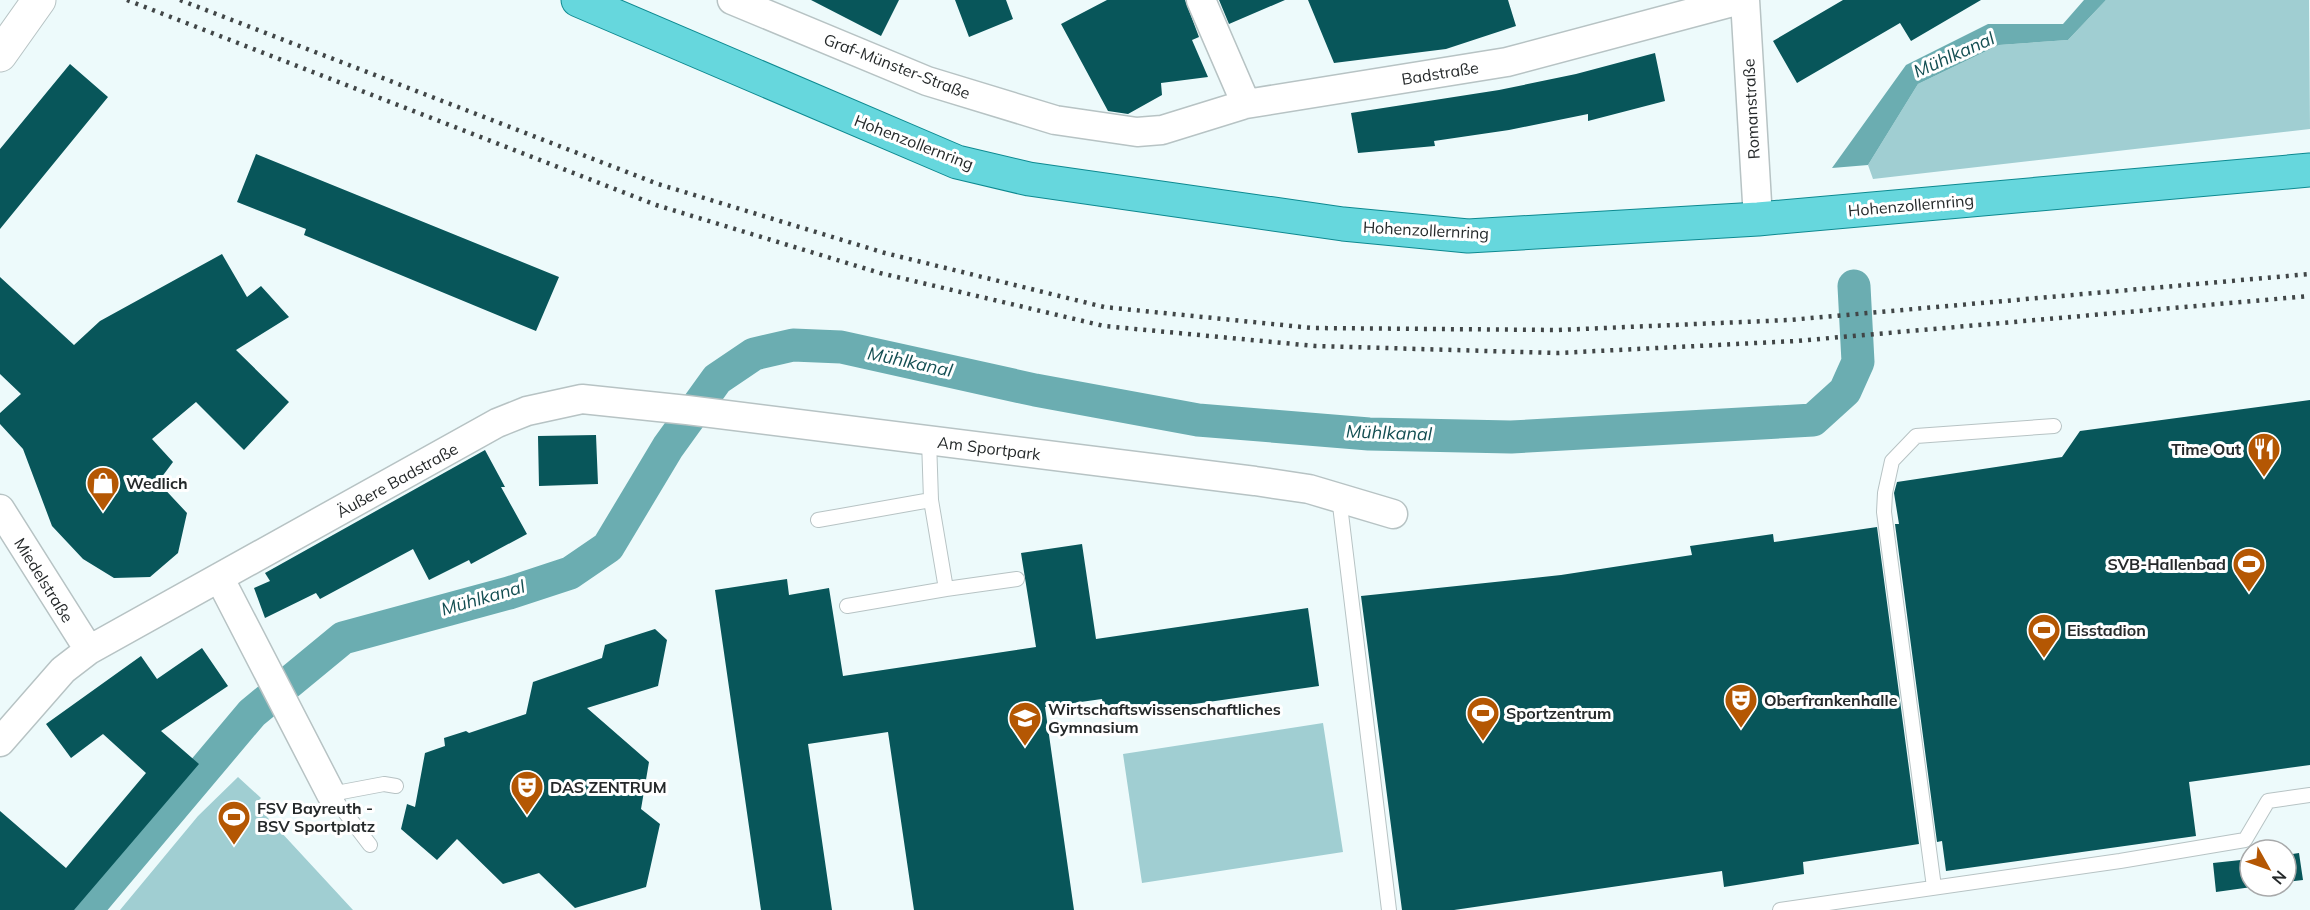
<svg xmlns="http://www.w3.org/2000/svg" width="2310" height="910" font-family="Mulish,sans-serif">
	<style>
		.green { fill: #a0ced2 }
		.water { fill: #6badb1 }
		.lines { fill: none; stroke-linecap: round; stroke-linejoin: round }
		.canal { stroke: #6badb1; stroke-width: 33 }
		.building { fill: #08565a }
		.lane-casing { stroke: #b7c3c4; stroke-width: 16 }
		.street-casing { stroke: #b7c3c4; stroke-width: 31 }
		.secondary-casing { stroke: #b7c3c4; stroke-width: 35 }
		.primary-casing { stroke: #0d8990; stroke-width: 35 }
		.lane { stroke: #fff; stroke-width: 14 }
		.street { stroke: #fff; stroke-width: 28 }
		.secondary { stroke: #fff; stroke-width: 33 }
		.primary { stroke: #66d7dd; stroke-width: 33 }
		.rail { stroke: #414647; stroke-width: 4.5; stroke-dasharray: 3 6; stroke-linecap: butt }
		.labels { text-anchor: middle; stroke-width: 6; stroke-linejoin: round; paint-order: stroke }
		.street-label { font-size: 16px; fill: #25292a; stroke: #fff }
		.poi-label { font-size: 16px; font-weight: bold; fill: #25292a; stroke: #fff; text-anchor: start }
		.water-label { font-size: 18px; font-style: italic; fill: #134e52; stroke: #fff }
	</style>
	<rect width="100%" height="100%" fill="#edfafb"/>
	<path class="green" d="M 2106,0 L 2309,0 L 2310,129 L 1873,179 L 1868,165 L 1918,84 L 1999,45 L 2068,40 Z
		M 1323,723 L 1343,852 L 1142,883 L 1123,754 Z
		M 238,777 L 261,798 L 255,804 L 353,910 L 120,910 L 198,816 Z"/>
	<path class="water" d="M 2084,0 L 2106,0 L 2068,40 L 1999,45 L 1918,84 L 1868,165 L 1832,168 L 1906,65 L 1988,24 L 2063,24 Z"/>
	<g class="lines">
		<path class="canal" d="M 86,910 L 252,713 L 343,638 L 509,593 L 570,573 L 608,547 L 668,447 L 717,379 L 754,354 L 793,345 L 841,347 L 1035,390 L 1198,420 L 1369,434 L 1511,437 L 1813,420 L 1845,391 L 1858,362 L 1854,286"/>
	</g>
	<path class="building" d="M 811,0 L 899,0 L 881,36 Z
		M 955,0 L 1006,0 L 1013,19 L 969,37 Z
		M 1107,0 L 1185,0 L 1199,37 L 1192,40 L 1208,77 L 1161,83 L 1162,95 L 1128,114 L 1108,111 L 1061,24 Z
		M 1219,0 L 1285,0 L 1229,24 Z
		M 1308,0 L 1508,0 L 1516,26 L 1446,49 L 1334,63 Z
		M 1843,0 L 1981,0 L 1911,41 L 1900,23 L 1797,83 L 1773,41 Z
		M 1655,53 L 1665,101 L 1588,121 L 1588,114 L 1509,130 L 1434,141 L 1435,146 L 1358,153 L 1351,113 L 1499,90 L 1576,74 Z
		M 70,64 L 108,97 L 0,229 L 0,149 Z
		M 256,154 L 559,277 L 536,331 L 304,235 L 306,229 L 237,202 Z
		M 222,254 L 247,297 L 261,286 L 289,317 L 236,350 L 289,402 L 244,450 L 196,402 L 152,439 L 173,462 L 158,482 L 187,513 L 178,553 L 150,577 L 114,578 L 83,559 L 52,526 L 23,449 L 0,424 L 0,413 L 21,394 L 0,374 L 0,277 L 74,345 L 100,321 Z
		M 2310,400 L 2310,765 L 2189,782 L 2196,836 L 1946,871 L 1942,841 L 1937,842 L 1895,524 L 1899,524 L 1894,493 L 1897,482 L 2062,457 L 2080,431 Z
		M 596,435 L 598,484 L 539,486 L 538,436 Z
		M 485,450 L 505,487 L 501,487 L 527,534 L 471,564 L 469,560 L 429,580 L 413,549 L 320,599 L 316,593 L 265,618 L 254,588 L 270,581 L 265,573 Z
		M 1877,527 L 1919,844 L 1803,862 L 1804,874 L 1724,887 L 1722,871 L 1454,910 L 1402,910 L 1361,596 L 1561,575 L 1692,555 L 1690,546 L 1773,534 L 1774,542 Z
		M 1082,544 L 1096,639 L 1308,608 L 1319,686 L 1105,717 L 1102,699 L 1045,707 L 1074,910 L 914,910 L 888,732 L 808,744 L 832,910 L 761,910 L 715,590 L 787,579 L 789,595 L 829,588 L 843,676 L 1036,647 L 1021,553 Z
		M 655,629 L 667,640 L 658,686 L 587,708 L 649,762 L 641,809 L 660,824 L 646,887 L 575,908 L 539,873 L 503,884 L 457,839 L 437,860 L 401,829 L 407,804 L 415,807 L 425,753 L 445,746 L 444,738 L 466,731 L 469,733 L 526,714 L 533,682 L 602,658 L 605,645 Z
		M 202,648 L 228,686 L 161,731 L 199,764 L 74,910 L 0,910 L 0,811 L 66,868 L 146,773 L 103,734 L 71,758 L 46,724 L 141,656 L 157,679 Z
		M 2299,853 L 2303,880 L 2286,882 L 2286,855 Z
		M 2250,859 L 2250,886 L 2259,886 L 2216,892 L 2213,863 Z"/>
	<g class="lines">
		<g class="lane-casing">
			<path id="lane" d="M 929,440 L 931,500 L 946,589 L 1017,579
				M 1339,497 L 1389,910
				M 818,520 L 931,500
				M 847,606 L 946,589
				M 370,845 L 331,794 L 384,784 L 396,786
				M 1934,887 L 1884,512 L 1885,493 L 1892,461 L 1916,436 L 2054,426
				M 1780,910 L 2120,861 L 2245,840 L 2268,801 L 2310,795"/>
		</g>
		<g class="street-casing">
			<path id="street" d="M 732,0 L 927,81 L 1055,120 L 1137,132 L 1162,130 L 1246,104 L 1507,62 L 1740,0
				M 1201,0 L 1246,104
				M 1745,0 L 1758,219
				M 0,509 L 89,650
				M 220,579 L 331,794
				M 0,742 L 63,670 L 89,650 L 497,423 L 527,411 L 582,399 L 687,410 L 1255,481 L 1309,489 L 1393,514"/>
		</g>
		<g class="secondary-casing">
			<path id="secondary" d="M 0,55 L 39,0"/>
		</g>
		<g class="primary-casing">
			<path id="primary" d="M 578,0 L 957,162 L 1029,179 L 1343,224 L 1468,236 L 1758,219 L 2310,170"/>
		</g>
		<use href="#lane" class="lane"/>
		<use href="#street" class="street"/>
		<use href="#secondary" class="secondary"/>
		<use href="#primary" class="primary"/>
		<path class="rail" d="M 127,0 L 656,205 L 880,273 L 1104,326 L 1315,346 L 1558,353 L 1796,341 L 2310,296
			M 180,0 L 658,184 L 885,253 L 1104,307 L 1312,328 L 1558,330 L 1789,320 L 2310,274"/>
	</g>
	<defs>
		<g id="restaurant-pin" transform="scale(1.725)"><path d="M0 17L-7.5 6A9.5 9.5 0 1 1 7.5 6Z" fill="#b45703" stroke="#fff"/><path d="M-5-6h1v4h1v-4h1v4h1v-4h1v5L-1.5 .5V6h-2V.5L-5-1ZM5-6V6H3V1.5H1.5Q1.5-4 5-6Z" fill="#fff"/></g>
		<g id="shop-pin" transform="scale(1.725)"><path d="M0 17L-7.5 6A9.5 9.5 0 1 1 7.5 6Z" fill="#b45703" stroke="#fff"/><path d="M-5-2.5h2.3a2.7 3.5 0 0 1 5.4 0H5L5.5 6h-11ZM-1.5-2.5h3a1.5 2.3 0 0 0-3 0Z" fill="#fff"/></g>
		<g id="stadium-pin" transform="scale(1.725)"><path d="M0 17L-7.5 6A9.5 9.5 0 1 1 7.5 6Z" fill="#b45703" stroke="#fff"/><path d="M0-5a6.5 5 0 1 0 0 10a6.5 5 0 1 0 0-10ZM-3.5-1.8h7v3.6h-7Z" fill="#fff"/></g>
		<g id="theatre-pin" transform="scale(1.725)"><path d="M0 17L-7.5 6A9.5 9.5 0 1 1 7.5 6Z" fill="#b45703" stroke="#fff"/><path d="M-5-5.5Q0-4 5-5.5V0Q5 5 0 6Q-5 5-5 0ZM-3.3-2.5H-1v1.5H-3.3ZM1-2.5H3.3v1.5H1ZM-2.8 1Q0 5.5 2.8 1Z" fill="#fff"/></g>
		<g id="school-pin" transform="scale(1.725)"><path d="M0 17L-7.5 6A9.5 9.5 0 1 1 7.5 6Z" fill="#b45703" stroke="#fff"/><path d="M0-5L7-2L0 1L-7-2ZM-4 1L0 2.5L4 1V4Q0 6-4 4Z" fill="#fff"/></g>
	</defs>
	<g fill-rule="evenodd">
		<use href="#restaurant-pin" x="2264" y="449"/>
		<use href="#shop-pin" x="103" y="483"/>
		<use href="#stadium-pin" x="2249" y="564"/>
		<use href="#stadium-pin" x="2044" y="630"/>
		<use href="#theatre-pin" x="1741" y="700"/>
		<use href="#stadium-pin" x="1483" y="713"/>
		<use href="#school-pin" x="1025" y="718"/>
		<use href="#theatre-pin" x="527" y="787"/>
		<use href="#stadium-pin" x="234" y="817"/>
	</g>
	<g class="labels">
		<g class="street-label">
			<text transform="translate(897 66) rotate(21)" y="6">Graf-Münster-Straße</text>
			<text transform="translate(1440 73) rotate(-9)" y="6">Badstraße</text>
			<text transform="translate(1751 109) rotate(-93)" y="6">Romanstraße</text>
			<text transform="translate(914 142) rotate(21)" y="6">Hohenzollernring</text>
			<text transform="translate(1911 205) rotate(-5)" y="6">Hohenzollernring</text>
			<text transform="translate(1426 230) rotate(3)" y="6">Hohenzollernring</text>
			<text transform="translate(989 448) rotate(7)" y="6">Am Sportpark</text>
			<text transform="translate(397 480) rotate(-29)" y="6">Äußere Badstraße</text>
			<text transform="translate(44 580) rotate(58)" y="6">Miedelstraße</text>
		</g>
		<g class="poi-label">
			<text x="2241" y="455" text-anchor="end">Time Out</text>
			<text x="126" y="489">Wedlich</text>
			<text x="2226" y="570" text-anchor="end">SVB-Hallenbad</text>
			<text x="2067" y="636">Eisstadion</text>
			<text x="1764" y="706">Oberfrankenhalle</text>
			<text x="1048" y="715">Wirtschaftswissenschaftliches<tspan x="1048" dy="18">Gymnasium</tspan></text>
			<text x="1506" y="719">Sportzentrum</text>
			<text x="550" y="793">DAS ZENTRUM</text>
			<text x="257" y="814">FSV Bayreuth -<tspan x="257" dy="18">BSV Sportplatz</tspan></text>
		</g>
		<g class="water-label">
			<text transform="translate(1954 55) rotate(-24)" y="6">Mühlkanal</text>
			<text transform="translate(910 362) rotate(12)" y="6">Mühlkanal</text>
			<text transform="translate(1389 433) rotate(2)" y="6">Mühlkanal</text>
			<text transform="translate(483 598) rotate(-16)" y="6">Mühlkanal</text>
		</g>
	</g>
	<g transform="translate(2268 868) rotate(130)"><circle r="28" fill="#ffffff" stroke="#a8a9aa" stroke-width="1.5"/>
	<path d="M0-4.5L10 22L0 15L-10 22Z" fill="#b45703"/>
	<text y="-9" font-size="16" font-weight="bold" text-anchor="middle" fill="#25292a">N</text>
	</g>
</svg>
